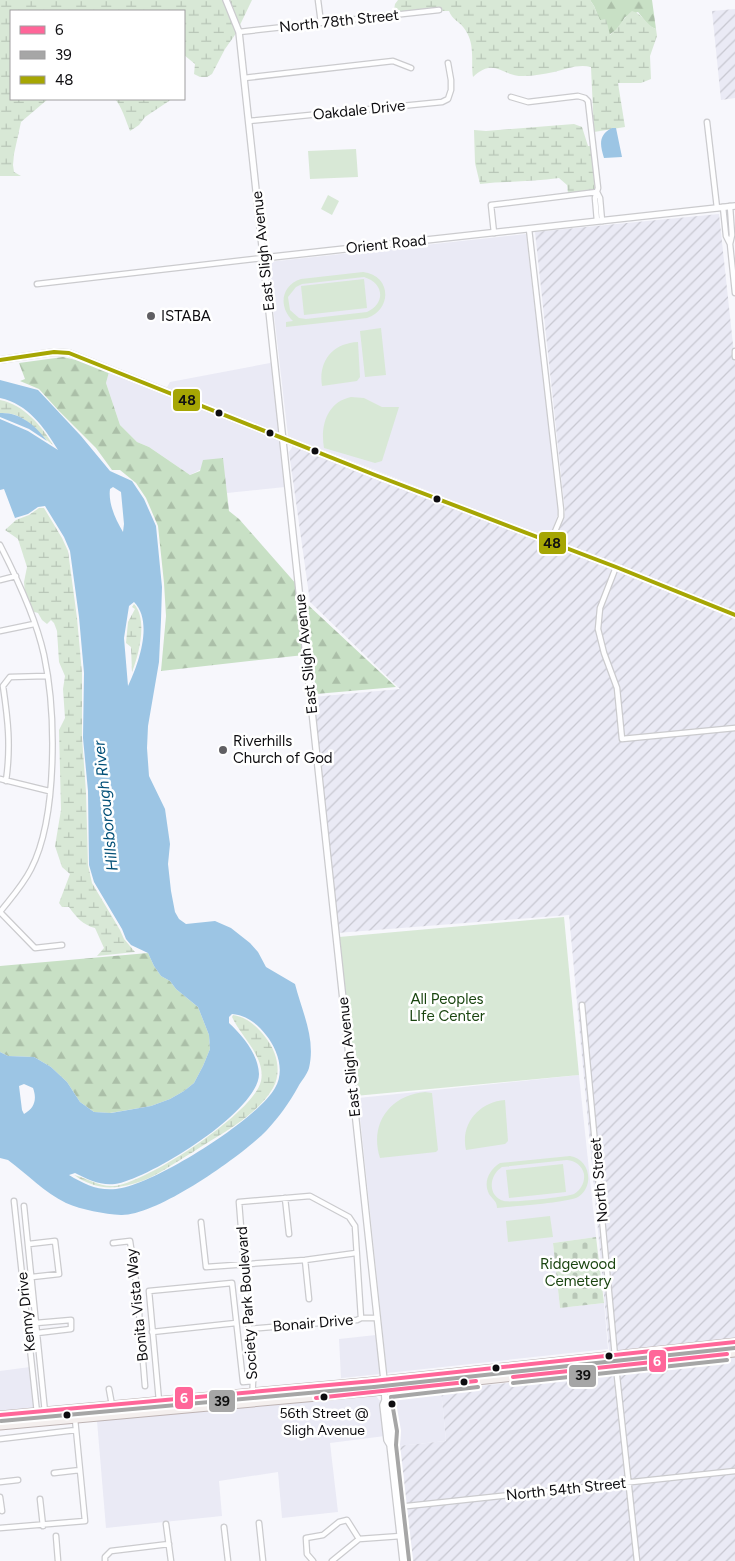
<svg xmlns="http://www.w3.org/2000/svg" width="735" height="1561" font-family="Figtree,sans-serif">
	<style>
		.built { fill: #eaeaf5 }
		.industrial { fill: url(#industrial-furrows) }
		.forest { fill: url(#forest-firs) }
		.wetland { fill: url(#wetland-marsh) }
		.cemetery { fill: url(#cemetery-stones) }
		.park { fill: #d8e8d6; fill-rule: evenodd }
		.water { fill: #9cc5e4; fill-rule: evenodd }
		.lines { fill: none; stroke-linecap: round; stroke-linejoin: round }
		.minor-casing { stroke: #cbcbce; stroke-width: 7 }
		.tertiary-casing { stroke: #cbcbce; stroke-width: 8 }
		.primary-casing { stroke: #bdb3b3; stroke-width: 9 }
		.minor { stroke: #fefeff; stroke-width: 4.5 }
		.tertiary { stroke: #fefeff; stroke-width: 5.5 }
		.primary { stroke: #f4efee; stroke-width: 7 }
		.bus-1-casing { stroke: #fff; stroke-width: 8 }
		.bus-2-casing { stroke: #fff; stroke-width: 8 }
		.bus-3-casing { stroke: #fff; stroke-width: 8 }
		.bus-1 { stroke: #f69; stroke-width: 4 }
		.bus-2 { stroke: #a6a6a6; stroke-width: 4 }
		.bus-3 { stroke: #a6a603; stroke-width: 4 }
		.poi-dot { fill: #605f63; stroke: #fff; stroke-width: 2 }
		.bus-dot { fill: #0e0d10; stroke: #fff; stroke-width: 2 }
		.labels { text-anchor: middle; stroke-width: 5; stroke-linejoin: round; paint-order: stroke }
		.bus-label { font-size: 14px; fill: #0e0d10; stroke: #fff }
		.street-label { font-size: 15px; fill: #0e0d10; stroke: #fff }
		.poi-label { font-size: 15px; fill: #0e0d10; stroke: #fff; text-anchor: start }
		.park-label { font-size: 15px; fill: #1a4510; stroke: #fff }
		.water-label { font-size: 16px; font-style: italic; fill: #014f77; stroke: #fff }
		.line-badge { stroke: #fff; stroke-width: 2 }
		.badge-label { font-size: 14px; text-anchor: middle; font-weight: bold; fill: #fff }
		.pale-badge-label { font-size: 14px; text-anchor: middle; font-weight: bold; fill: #111 }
	</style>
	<defs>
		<pattern id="industrial-furrows" width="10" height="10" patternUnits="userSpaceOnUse" patternTransform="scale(1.25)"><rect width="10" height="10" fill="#eaeaf5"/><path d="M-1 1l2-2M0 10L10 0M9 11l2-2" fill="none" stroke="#c8c8d1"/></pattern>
		<pattern id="forest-firs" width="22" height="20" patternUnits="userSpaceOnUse" patternTransform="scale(1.25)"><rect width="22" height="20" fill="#c8e0c5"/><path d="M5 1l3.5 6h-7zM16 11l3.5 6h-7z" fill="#abbfa8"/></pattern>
		<pattern id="wetland-marsh" width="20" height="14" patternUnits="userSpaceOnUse" patternTransform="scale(1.25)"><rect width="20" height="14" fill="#d8e8d6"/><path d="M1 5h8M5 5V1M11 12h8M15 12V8" fill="none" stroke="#b8c6b7"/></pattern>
		<pattern id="cemetery-stones" width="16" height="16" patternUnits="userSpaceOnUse" patternTransform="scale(1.25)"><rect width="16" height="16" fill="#d8e8d6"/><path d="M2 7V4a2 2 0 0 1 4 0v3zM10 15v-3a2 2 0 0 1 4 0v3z" fill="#b8c6b7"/></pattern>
	</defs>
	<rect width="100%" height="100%" fill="#f7f7fc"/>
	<path class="built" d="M 526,234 L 559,512 L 549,538 L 288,436 L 268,262 Z
		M 271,355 L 280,435 L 130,375 L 167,387 L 170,382 L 270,363 L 271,361 Z
		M 109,372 L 281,439 L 285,487 L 227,493 L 222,458 L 190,475 L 149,447 L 137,442 L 120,425 L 106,383 Z
		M 579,1075 L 596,1237 L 553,1243 L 560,1308 L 604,1303 L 608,1349 L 387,1373 L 358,1098 Z
		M 376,1335 L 381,1374 L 341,1378 L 339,1339 Z
		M 30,1367 L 35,1409 L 0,1412 L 0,1371 Z
		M 441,1390 L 446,1441 L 398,1446 L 393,1400 L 396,1394 Z
		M 376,1396 L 381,1402 L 385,1436 L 330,1443 L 338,1512 L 282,1518 L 278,1472 L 219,1481 L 222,1516 L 106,1528 L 97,1421 Z"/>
	<path class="industrial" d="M 735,9 L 735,98 L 721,100 L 712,11 Z
		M 719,214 L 735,363 L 735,1561 L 408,1561 L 398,1446 L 446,1441 L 441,1390 L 611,1372 L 569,915 L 337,933 L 313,697 L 400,689 L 310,602 L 289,452 L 293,446 L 552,544 L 565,512 L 535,232 Z"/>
	<path class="forest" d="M 590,0 L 652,0 L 656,29 L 649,26 L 638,12 L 625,17 L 619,28 L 609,35 L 600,21 L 594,6 Z
		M 63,357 L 85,362 L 109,372 L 106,383 L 120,425 L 137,442 L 149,447 L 190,475 L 200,471 L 203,460 L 223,458 L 229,511 L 239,519 L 297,585 L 304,655 L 161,671 L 166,616 L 164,583 L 158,526 L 146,498 L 136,483 L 120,470 L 112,470 L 96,448 L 59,411 L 39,389 L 20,381 L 25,379 L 19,363 Z
		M 307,604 L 396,687 L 316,694 Z
		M 148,953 L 154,966 L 161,976 L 170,981 L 176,989 L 198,1007 L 209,1035 L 210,1049 L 203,1066 L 194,1083 L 184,1091 L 170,1099 L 151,1106 L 110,1113 L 94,1112 L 80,1102 L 67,1082 L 51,1067 L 34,1057 L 8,1056 L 0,1052 L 0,966 Z"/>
	<path class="wetland" d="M 0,0 L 224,0 L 237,32 L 225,49 L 212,74 L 207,77 L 200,77 L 194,74 L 195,64 L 184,55 L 184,11 L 11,11 L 11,99 L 48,99 L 21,122 L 14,154 L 13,165 L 14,172 L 21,176 L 0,176 Z
		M 228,0 L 252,0 L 239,27 Z
		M 398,0 L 590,0 L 594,6 L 600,20 L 606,19 L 610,35 C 619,28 623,18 632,11 C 642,13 646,25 656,29 L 657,36 L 650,56 L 651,79 L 641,83 L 618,83 L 625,127 L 594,132 L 591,67 C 578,64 567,69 554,72 C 544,74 533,76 523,76 C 500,76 495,57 473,77 C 471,62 475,45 466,31 C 461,22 452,20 449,11 L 442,11 L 441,8 L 396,13 L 394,10 L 395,4 Z
		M 115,99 L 172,99 L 145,117 L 139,125 L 130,131 C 126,121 121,105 115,99 Z
		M 574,124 L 582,127 L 588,146 L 591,146 L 595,190 L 568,193 L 567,185 L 559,178 C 534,182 506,181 480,184 L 475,163 L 474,130 L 486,131 Z
		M 0,400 C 24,405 41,425 53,445 C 35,432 27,412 0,413 Z
		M 39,508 L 44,508 L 62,538 L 68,551 L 77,618 L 82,673 L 82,738 L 86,792 L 88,865 L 92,883 L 120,930 L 124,939 L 135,952 L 97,956 L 104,948 L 95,928 C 83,925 76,917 69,907 L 62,907 L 59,903 L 70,874 L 62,867 L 55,846 L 61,810 L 59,730 L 65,718 L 63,689 L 65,676 L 59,662 L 57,631 L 54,623 L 51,620 L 47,624 L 42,620 L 38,613 L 31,611 L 25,594 L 24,582 L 27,567 L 18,539 L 5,530 L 16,520 L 29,515 Z
		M 134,604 C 148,619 139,655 132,672 L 131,647 L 126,643 L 128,622 L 135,609 L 132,607 Z
		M 233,1015 C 247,1017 258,1027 266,1038 C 277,1052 282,1072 273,1088 C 256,1117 220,1134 193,1152 C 174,1163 156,1177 136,1183 C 130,1185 123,1186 117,1187 C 101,1189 87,1184 74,1175 C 87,1178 99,1187 114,1186 C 146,1183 254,1113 261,1081 C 266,1057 241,1037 232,1017 Z"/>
	<path class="cemetery" d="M 596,1237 L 604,1303 L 560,1308 L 553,1243 Z"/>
	<path class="park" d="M 356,149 L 358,177 L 310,179 L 308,151 Z
		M 328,195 L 339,201 L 332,215 L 321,209 Z
		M 363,272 C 391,275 393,309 367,318 L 286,327 L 286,322 L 293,321 C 278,307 281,285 301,279 ZM 364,277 C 384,283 386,303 367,312 L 306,319 L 299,318 L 290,310 L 288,297 L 296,287 L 302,284 Z
		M 364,279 L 367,308 L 304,315 L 301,286 Z
		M 381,328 L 386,375 L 365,377 L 360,331 Z
		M 358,342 L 360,377 L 357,381 L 322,386 C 318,361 333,343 358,342 Z
		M 351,397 L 364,398 L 382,407 L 399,407 L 382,461 L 375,463 L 324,448 C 320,426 327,402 351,397 Z
		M 564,917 L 579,1075 L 355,1096 L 339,937 Z
		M 425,1092 L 432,1093 L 438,1150 L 436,1152 L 380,1158 C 369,1124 390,1095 425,1092 Z
		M 505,1100 L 508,1141 L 505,1144 L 466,1150 C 460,1124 479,1102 505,1100 Z
		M 570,1156 C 590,1159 595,1186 578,1197 C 567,1203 513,1206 497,1208 C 497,1201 493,1200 489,1194 C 483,1182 489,1170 500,1163 ZM 567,1160 C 575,1161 582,1165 584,1174 C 585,1182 581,1190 574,1194 C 567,1197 511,1203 504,1201 C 487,1196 489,1175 502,1167 Z
		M 563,1164 L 566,1192 L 509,1198 L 506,1170 Z
		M 550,1216 L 553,1237 L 508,1242 L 506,1221 Z"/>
	<path class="water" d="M 612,128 L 616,128 L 622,157 L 604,158 C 600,145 598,135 612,128 Z
		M 0,380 L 38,390 L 81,436 L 110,471 L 132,481 L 144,499 L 156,526 L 162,587 L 161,620 L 159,662 L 148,726 L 147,748 L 149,776 L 165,809 L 170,844 L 168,864 L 171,891 L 175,912 L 179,919 L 186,924 L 215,921 L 231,928 L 250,943 L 258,952 L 266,967 L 295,984 C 302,1012 316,1038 309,1068 C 307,1075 301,1081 298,1087 C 289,1103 279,1117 267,1130 C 242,1156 157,1216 121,1215 C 104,1214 82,1210 66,1203 C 45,1193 27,1174 8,1160 L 0,1158 L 0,1052 L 8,1056 L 34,1057 L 51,1067 L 67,1082 L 80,1102 L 94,1112 L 111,1113 L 151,1106 L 170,1099 L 184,1091 L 194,1083 L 203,1066 L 210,1049 L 209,1035 L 198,1007 L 176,989 L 170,981 L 161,976 L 154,966 L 148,953 L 131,945 L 126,939 L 122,929 L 94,882 L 89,865 L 88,791 L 83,738 L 84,673 L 79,617 L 70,551 L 64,537 L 45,506 L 38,507 L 28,514 L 15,518 L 4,489 L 0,490 L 0,419 L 28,431 L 58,450 C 44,427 28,404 0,398 ZM 113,487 L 121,492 L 124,524 L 123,532 C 116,520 108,504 110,489 ZM 134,602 C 154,622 138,665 128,686 L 124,638 L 129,606 ZM 232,1014 C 246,1015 258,1024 266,1035 C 278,1050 285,1071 275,1088 C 257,1120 152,1186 116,1189 C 98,1191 84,1184 69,1175 L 75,1173 C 87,1179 101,1186 115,1184 C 149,1179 259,1111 259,1074 C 258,1054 243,1036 229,1023 L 229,1017 ZM 24,1084 L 33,1088 C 37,1099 35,1108 24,1114 L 22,1110 L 19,1086 Z
		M 0,413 C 20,412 36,426 47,441 L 29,429 L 0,417 Z"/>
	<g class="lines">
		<g class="minor-casing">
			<path id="minor" d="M 318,0 L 321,23
				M 239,32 L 439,10
				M 244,78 L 393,61 L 411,68
				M 511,97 L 528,102 L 578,96 L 585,98 L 588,101 L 598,188 L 595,198 L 597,221
				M 249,121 L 442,102 L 448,99 L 451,90 L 451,80 L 448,63
				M 707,122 L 717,208
				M 597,192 L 600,198 L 602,221
				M 730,206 L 732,235 L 730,244
				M 723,207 L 726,236 L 730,244 L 735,293
				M 529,229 L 561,510 L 561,517 L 551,541
				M 494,233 L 491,205 L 597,192
				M 37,284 L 263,258
				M 735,351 L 735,357
				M 0,545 C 17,578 36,618 44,655 C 56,711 58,817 31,869 C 23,885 11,898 0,912
				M 616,567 L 600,608 L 598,629 L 604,653 L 617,688 L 622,739 L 735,728
				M 0,580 L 16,576
				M 0,631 L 34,624
				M 0,779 L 49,791
				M 6,781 C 11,746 8,720 3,686 L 10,677 L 46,676
				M 0,912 L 35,948 L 62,945
				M 582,1005 L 616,1367 L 637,1561
				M 285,1198 L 289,1234
				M 14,1201 L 38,1422
				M 24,1206 L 46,1422
				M 201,1222 L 206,1267 L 305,1260 L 356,1253
				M 113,1243 L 130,1241 L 137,1288 L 145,1386
				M 29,1244 L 55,1241 L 59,1274 L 32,1277
				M 305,1260 L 309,1299
				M 36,1323 L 71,1320 L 71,1329 L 37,1333
				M 248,1329 L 357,1320 L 361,1318 L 377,1318
				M 152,1332 L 236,1323
				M 109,1389 L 114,1416
				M 159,1401 L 149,1291 L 232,1283 L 243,1382 L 253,1381
				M 252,1403 L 253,1381 L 239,1202 L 310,1196 L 349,1217 L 355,1226 L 361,1318
				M 0,1439 L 76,1430
				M 54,1473 L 80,1470
				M 0,1482 L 18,1480
				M 0,1497 L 2,1511
				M 40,1499 L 43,1526
				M 398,1507 L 735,1471
				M 259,1523 L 263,1561
				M 166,1524 L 171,1561
				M 224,1527 L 228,1561
				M 0,1528 L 85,1521 L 75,1419
				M 56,1536 L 58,1561
				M 105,1561 L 105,1557 L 111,1551 L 169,1544
				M 313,1561 L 307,1554 L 306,1538 L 323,1535 L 339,1522 L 347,1520 L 359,1539
				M 332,1561 L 359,1539 L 401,1536"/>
		</g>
		<g class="tertiary-casing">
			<path id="tertiary" d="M 226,0 L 239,32 L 370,1251 L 384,1380 L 385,1400 L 383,1405 L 387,1440 L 390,1445
				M 263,258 L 735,206
				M 0,360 L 54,352 L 69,353 L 375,475 L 616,567 L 735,615
				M 385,1400 C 391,1411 392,1433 390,1445 L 403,1561"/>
		</g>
		<g class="primary-casing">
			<path id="primary" d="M 0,1415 L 373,1381 L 735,1342
				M 0,1426 L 384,1391 L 735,1353"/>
		</g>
		<use href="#minor" class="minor"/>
		<use href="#tertiary" class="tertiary"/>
		<use href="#primary" class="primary"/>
		<g class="bus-1-casing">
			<path id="bus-1" d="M 513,1377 L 727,1354
				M 316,1398 L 476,1381
				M 0,1415 L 373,1381 L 735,1342"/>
		</g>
		<g class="bus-2-casing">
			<path id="bus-2" d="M 513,1383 L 727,1360
				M 1,1421 L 374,1387 L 735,1348
				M 409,1560 L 396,1445 L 397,1431 L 391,1397 L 478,1387"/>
		</g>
		<g class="bus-3-casing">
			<path id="bus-3" d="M 0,360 L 54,352 L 69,353 L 375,475 L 616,567 L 735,615"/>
		</g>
		<use href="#bus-1" class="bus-1"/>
		<use href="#bus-2" class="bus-2"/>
		<use href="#bus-3" class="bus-3"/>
	</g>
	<g class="poi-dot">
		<circle cx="151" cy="316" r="5"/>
		<circle cx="223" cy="750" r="5"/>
	</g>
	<g class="bus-dot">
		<circle cx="219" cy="413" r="4.5"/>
		<circle cx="270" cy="433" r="4.5"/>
		<circle cx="315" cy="451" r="4.5"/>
		<circle cx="437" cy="499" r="4.5"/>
		<circle cx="609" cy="1356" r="4.5"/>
		<circle cx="496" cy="1368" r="4.5"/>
		<circle cx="464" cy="1382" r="4.5"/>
		<circle cx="324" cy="1397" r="4.5"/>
		<circle cx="392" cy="1404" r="4.5"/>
		<circle cx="67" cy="1415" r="4.5"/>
	</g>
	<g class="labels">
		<g class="bus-label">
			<text x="324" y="1418">56th Street @<tspan x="324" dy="17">Sligh Avenue</tspan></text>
		</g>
		<g class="street-label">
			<text transform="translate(339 21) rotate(-6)" y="5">North 78th Street</text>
			<text transform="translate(359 110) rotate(-6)" y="5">Oakdale Drive</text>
			<text transform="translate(386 244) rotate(-6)" y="5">Orient Road</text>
			<text transform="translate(263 251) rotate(-96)" y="5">East Sligh Avenue</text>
			<text transform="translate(306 654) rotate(-96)" y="5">East Sligh Avenue</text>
			<text transform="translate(349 1057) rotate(-96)" y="5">East Sligh Avenue</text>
			<text transform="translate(599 1180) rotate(-95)" y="5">North Street</text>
			<text transform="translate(247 1303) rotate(-94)" y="5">Society Park Boulevard</text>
			<text transform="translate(137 1305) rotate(-96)" y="5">Bonita Vista Way</text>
			<text transform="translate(26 1312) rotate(-96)" y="5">Kenny Drive</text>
			<text transform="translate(313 1323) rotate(-5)" y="5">Bonair Drive</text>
			<text transform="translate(566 1489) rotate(-6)" y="5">North 54th Street</text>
		</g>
		<g class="poi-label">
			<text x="161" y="321">ISTABA</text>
			<text x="233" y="746">Riverhills<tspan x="233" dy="17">Church of God</tspan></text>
		</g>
		<g class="park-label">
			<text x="447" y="1004">All Peoples<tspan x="447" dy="17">LIfe Center</tspan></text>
			<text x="578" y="1269">Ridgewood<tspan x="578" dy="17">Cemetery</tspan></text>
		</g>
		<g class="water-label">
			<text transform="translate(105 806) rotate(-96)" y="6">Hillsborough River</text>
		</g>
	</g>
	<g class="line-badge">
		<rect x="172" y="388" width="29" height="24" rx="5" fill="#a6a603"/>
		<rect x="538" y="531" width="29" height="24" rx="5" fill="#a6a603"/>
		<rect x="648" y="1349" width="19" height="24" rx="5" fill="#f69"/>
		<rect x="568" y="1364" width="29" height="24" rx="5" fill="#a6a6a6"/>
		<rect x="174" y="1386" width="20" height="24" rx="5" fill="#f69"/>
		<rect x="208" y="1389" width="28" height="24" rx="5" fill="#a6a6a6"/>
	</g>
	<g class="badge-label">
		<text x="657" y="1366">6</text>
		<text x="184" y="1403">6</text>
	</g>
	<g class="pale-badge-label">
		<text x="187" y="405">48</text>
		<text x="552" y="548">48</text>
		<text x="583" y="1380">39</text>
		<text x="222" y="1406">39</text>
	</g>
	<rect x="10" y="10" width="175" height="90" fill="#ffffff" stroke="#9f9e9f"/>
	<rect x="20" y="26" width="25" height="8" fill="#ff6699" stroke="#9f9e9f"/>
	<text x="55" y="35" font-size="15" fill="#0e0d10">6</text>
	<rect x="20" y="51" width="25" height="8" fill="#a6a6a6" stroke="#9f9e9f"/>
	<text x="55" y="60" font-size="15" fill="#0e0d10">39</text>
	<rect x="20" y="76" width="25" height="8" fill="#a6a603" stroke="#9f9e9f"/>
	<text x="55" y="85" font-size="15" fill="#0e0d10">48</text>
</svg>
